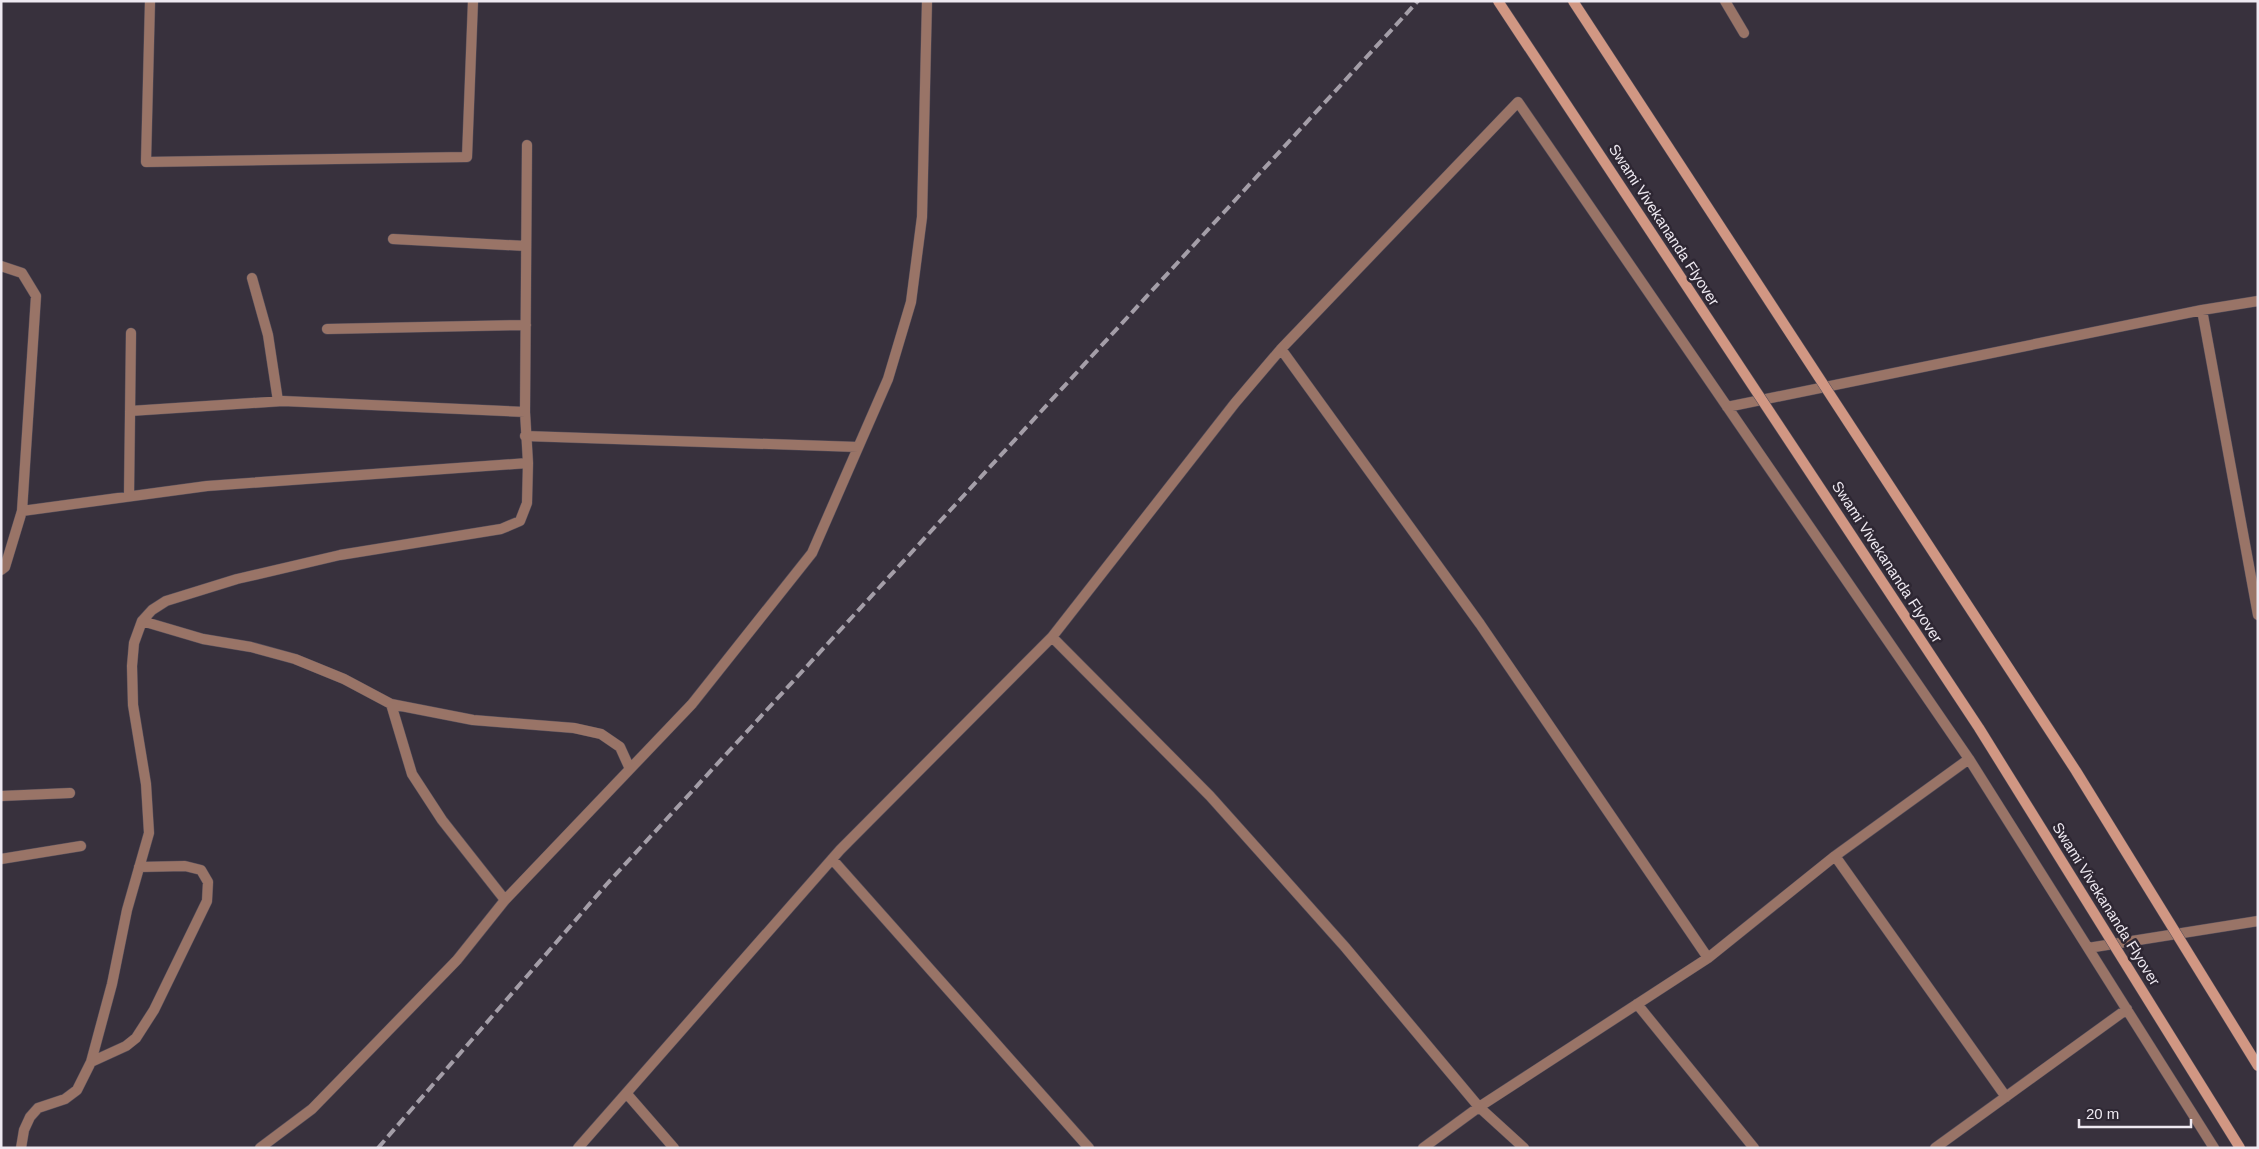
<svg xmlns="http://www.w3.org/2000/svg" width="2259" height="1149" font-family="Helvetica,sans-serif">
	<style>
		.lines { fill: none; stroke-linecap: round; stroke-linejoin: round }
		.street-casing { stroke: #554e5a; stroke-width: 11 }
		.street { stroke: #997467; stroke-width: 10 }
		.rail { stroke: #a49ea8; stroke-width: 4; stroke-dasharray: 10 5; stroke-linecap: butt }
		.secondary-bridge-casing { stroke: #554e5a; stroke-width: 11; stroke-linecap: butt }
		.secondary-bridge { stroke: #d19783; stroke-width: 10 }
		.labels { text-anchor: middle; stroke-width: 5; stroke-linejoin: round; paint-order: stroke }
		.street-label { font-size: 15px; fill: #eee9f1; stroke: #2e2733 }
	</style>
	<rect width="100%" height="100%" fill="#38313d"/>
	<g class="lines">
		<g class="street-casing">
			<path id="street" d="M 150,1 L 146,162 L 467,157 L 473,1
				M 1725,1 L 1744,33
				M 393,239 L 526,246
				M 1,266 L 22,273 L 36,296 L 22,511 L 5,567 L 1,570
				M 252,278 L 268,335 L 278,401
				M 2202,310 L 2258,615
				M 327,329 L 526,325
				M 1281,349 L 1480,624 L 1708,958
				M 1727,407 L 2202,310 L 2258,301
				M 130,411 L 283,401 L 525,412
				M 525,436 L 858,447
				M 129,496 L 131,333
				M 22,511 L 207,486 L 528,463
				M 142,621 L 203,639 L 251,647 L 295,659 L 344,679 L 391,704 L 473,720 L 574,728 L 601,734 L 620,747 L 630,769
				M 1052,637 L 1210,796 L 1345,947 L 1479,1107 L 1524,1148
				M 391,704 L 412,774 L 442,820 L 505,900
				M 1,796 L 70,793
				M 1835,856 L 2006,1097
				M 1,859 L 81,846
				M 832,859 L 1089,1148
				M 2088,948 L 2258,921
				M 1637,1004 L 1754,1148
				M 91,1062 L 126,1046 L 136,1038 L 154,1010 L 207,901 L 208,882 L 201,870 L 185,866 L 139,867
				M 627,1094 L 674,1148
				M 21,1148 L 24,1130 L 30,1117 L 38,1108 L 65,1099 L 77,1090 L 91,1062 L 112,984 L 127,910 L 149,833 L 146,784 L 133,705 L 132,666 L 134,643 L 142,621 L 152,610 L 166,601 L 237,579 L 340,555 L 501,529 L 520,521 L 527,503 L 528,463 L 525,412 L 527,145
				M 260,1148 L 312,1109 L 457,960 L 505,900 L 692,704 L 812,553 L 888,379 L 911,302 L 922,217 L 927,1
				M 578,1148 L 840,850 L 1052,637 L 1235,403 L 1281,349 L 1518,102 L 1969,759 L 2214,1148
				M 1423,1148 L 1479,1107 L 1708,958 L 1835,856 L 1969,759
				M 1935,1148 L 2127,1009"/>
		</g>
		<use href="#street" class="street"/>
		<path class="rail" d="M 378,1148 L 606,885 L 1418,1"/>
		<g class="secondary-bridge-casing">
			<path id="secondary-bridge" d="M 1498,1 L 1979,728 L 2240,1148
				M 1573,1 L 2076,771 L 2258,1066"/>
		</g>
		<use href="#secondary-bridge" class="secondary-bridge"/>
	</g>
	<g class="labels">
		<g class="street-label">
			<text transform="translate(1664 225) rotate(57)" y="5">Swami Vivekananda Flyover</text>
			<text transform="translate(1887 562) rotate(57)" y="5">Swami Vivekananda Flyover</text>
			<text transform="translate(2106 904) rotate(58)" y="5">Swami Vivekananda Flyover</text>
		</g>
	</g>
	<rect width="2259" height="1149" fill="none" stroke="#eee9f1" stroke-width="5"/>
	<path d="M2079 1119v8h112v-8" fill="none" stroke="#eee9f1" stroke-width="2.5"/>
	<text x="2086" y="1119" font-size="15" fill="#eee9f1" stroke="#2e2733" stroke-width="4" paint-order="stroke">20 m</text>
</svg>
